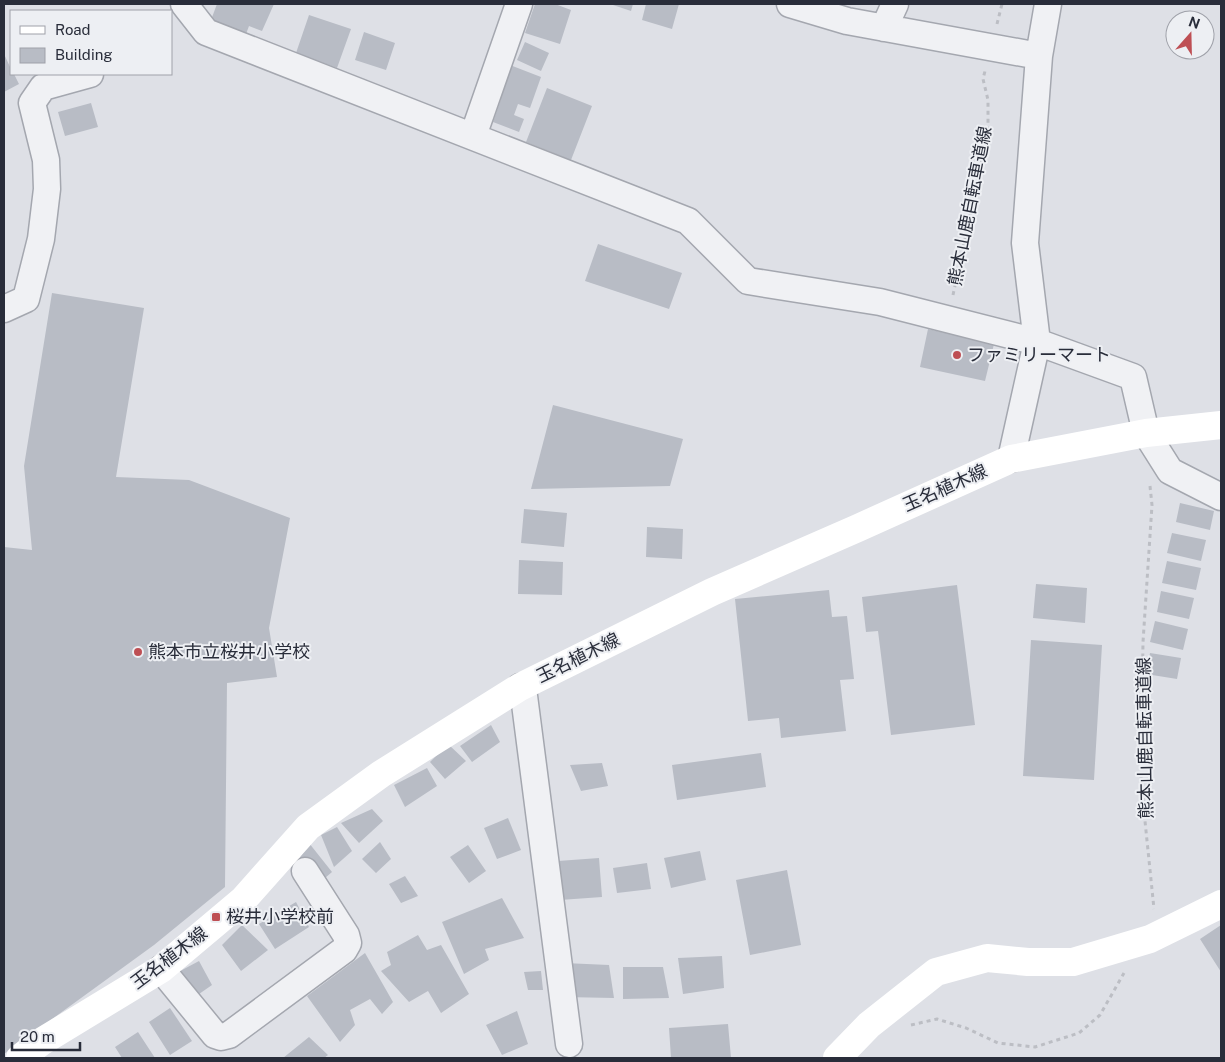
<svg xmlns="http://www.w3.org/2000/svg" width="1225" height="1062" font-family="'Public Sans','Noto Sans JP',sans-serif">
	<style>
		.building { fill: #b8bcc5 }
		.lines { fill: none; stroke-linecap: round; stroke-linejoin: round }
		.minor-casing { stroke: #a4a7af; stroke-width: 29 }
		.path { stroke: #bcbec4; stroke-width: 3; stroke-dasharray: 4 4; stroke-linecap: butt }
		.minor { stroke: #f0f1f4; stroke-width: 26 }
		.secondary { stroke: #fff; stroke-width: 28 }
		.poi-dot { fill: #be4f54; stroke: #edeff3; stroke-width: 2 }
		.labels { text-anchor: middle; stroke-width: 4; stroke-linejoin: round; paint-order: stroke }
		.street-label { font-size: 18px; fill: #292d3a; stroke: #edeff3 }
		.poi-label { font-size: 18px; fill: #292d3a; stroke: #edeff3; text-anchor: start }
	</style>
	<rect width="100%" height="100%" fill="#dee0e6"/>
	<path class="building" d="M 217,4 L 274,4 L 262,31 L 249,26 L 246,34 L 211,20 Z
		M 535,4 L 555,4 L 571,10 L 560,44 L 525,33 Z
		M 610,4 L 633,4 L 631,11 Z
		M 646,4 L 679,4 L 672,29 L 642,20 Z
		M 309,15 L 351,29 L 337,68 L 296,53 Z
		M 364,32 L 395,43 L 386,70 L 355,60 Z
		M 525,42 L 549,53 L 541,71 L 517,60 Z
		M 4,54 L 11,69 L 11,74 L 14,74 L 19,84 L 4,92 Z
		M 505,63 L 541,77 L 530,108 L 518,104 L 514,115 L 524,119 L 519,132 L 493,122 L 501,99 L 493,96 Z
		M 547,88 L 592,106 L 571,160 L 526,142 Z
		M 91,103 L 98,127 L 65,136 L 58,112 Z
		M 598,244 L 682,273 L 669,309 L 585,281 Z
		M 52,293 L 144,308 L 116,477 L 189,480 L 290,518 L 269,628 L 277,677 L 227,683 L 225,887 L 154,945 L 4,1054 L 4,547 L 32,550 L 24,466 Z
		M 928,329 L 994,344 L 985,381 L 920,367 Z
		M 553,405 L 683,439 L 670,486 L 531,489 Z
		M 1180,503 L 1214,511 L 1210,530 L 1176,522 Z
		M 524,509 L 567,513 L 564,547 L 521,543 Z
		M 647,527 L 683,529 L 682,559 L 646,557 Z
		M 1172,533 L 1206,540 L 1201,561 L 1167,553 Z
		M 519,560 L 563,562 L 562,595 L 518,594 Z
		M 1167,561 L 1201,568 L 1196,590 L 1162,583 Z
		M 1036,584 L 1087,588 L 1085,623 L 1033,618 Z
		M 957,585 L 975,725 L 891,735 L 878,631 L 866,632 L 862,597 Z
		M 829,590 L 832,617 L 847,616 L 854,679 L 840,680 L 846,731 L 781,738 L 779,718 L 748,721 L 735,599 Z
		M 1161,591 L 1194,598 L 1189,619 L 1157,612 Z
		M 1155,621 L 1188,629 L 1183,650 L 1150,642 Z
		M 1031,640 L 1102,645 L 1094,780 L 1023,776 Z
		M 1150,653 L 1181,658 L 1177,679 L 1146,674 Z
		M 491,725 L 500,742 L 472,762 L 460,746 Z
		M 448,744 L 466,761 L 445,779 L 430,762 Z
		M 761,753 L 766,787 L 677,800 L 672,765 Z
		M 602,763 L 608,786 L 581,791 L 570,765 Z
		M 427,768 L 437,786 L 405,807 L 394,785 Z
		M 372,809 L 383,821 L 359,843 L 341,823 Z
		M 508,818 L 521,850 L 497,859 L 484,828 Z
		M 337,827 L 352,851 L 334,867 L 321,835 Z
		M 380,842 L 391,859 L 376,873 L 362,859 Z
		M 309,843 L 332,872 L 318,884 L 300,857 Z
		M 468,845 L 486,871 L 469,883 L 450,857 Z
		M 700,851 L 706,880 L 671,888 L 664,858 Z
		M 599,858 L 602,897 L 560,900 L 558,861 Z
		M 647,863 L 651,889 L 617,893 L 613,868 Z
		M 787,870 L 801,945 L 750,955 L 736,880 Z
		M 405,876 L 418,896 L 401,903 L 389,884 Z
		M 502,898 L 524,938 L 485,949 L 489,960 L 464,974 L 442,922 Z
		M 296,902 L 309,927 L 275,949 L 259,924 Z
		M 242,925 L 268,950 L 241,971 L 222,945 Z
		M 1221,925 L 1221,972 L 1200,939 Z
		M 418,935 L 427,950 L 441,945 L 469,994 L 441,1013 L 428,991 L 409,1002 L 381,971 L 391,965 L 387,952 Z
		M 365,953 L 393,1002 L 382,1014 L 370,999 L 350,1010 L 355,1025 L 340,1042 L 307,996 Z
		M 722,956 L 724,988 L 683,994 L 678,958 Z
		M 199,961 L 212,985 L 189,1001 L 169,977 Z
		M 564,963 L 609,965 L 614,998 L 564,997 Z
		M 623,967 L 663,967 L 669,998 L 623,999 Z
		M 541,971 L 543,990 L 528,990 L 524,972 Z
		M 170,1008 L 192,1041 L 170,1055 L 149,1022 Z
		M 517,1011 L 528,1044 L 502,1055 L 486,1025 Z
		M 728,1024 L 731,1058 L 671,1058 L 669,1028 Z
		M 138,1032 L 155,1058 L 122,1058 L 115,1047 Z
		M 309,1037 L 328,1055 L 324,1058 L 283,1058 Z"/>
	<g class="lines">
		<g class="minor-casing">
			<path id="minor" d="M 184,4 L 206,32 L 688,221 L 748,281 L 880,302 L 1037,342 L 1133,377 L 1146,433 L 1170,471 L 1221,497
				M 790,4 L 847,21 L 1039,56
				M 884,28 L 895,4
				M 473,136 L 519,4
				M 4,309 L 26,299 L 41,239 L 47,189 L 46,160 L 32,103 L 43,87 L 90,74
				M 1011,459 L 1037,342 L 1025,243 L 1039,56 L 1048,4
				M 520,687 L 524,696 L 569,1044
				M 161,969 L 215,1035 L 221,1037 L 229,1035 L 344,950 L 348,943 L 346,935 L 305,871"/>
		</g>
		<path class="path" d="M 997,24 L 1002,4
			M 953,295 L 988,130 L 988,100 L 983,79 L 985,71
			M 1150,486 L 1152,505 L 1143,642 L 1141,782 L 1154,909
			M 911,1025 L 937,1019 L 966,1028 L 998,1043 L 1035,1047 L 1079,1033 L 1100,1015 L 1124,973"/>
		<use href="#minor" class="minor"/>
		<path class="secondary" d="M 20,1058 L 41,1042 L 161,969 L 243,900 L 308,827 L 381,774 L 520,687 L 712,592 L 858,528 L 1011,459 L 1146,433 L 1221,425
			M 837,1058 L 869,1025 L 936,972 L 987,958 L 1028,962 L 1073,962 L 1150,939 L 1221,904"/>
	</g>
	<g class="poi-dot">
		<circle cx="957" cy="355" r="5"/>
		<circle cx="138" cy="652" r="5"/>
		<rect x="211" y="912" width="10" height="10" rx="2.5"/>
	</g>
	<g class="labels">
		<g class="street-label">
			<text transform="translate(970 206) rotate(-79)" y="6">熊本山鹿自転車道線</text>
			<text transform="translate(945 488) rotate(-24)" y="6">玉名植木線</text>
			<text transform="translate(578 658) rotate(-26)" y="6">玉名植木線</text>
			<text transform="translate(1145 738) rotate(-91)" y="6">熊本山鹿自転車道線</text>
			<text transform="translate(169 958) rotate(-37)" y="6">玉名植木線</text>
		</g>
		<g class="poi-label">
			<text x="967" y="361">ファミリーマート</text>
			<text x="148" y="658">熊本市立桜井小学校</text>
			<text x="226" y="923">桜井小学校前</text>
		</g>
	</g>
	<rect width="1225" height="1062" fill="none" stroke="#292d3a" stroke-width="10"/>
	<rect x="10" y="10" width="162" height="65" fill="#edeff3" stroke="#9fa1a9"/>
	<rect x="20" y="26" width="25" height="8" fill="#ffffff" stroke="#9fa1a9"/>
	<text x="55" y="35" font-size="15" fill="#292d3a">Road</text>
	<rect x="20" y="48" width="25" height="15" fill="#b8bcc5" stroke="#9fa1a9"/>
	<text x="55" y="60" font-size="15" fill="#292d3a">Building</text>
	<g transform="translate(1190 35) rotate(20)"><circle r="24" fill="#edeff3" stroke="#9fa1a9"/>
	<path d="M0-4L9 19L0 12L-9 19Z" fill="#be4f54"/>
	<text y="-8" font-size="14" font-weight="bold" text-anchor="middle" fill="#292d3a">N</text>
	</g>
	<path d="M12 1042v8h68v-8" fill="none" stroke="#292d3a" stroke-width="2.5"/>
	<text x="20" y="1042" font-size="15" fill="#292d3a" stroke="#edeff3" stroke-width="4" paint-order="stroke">20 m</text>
</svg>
